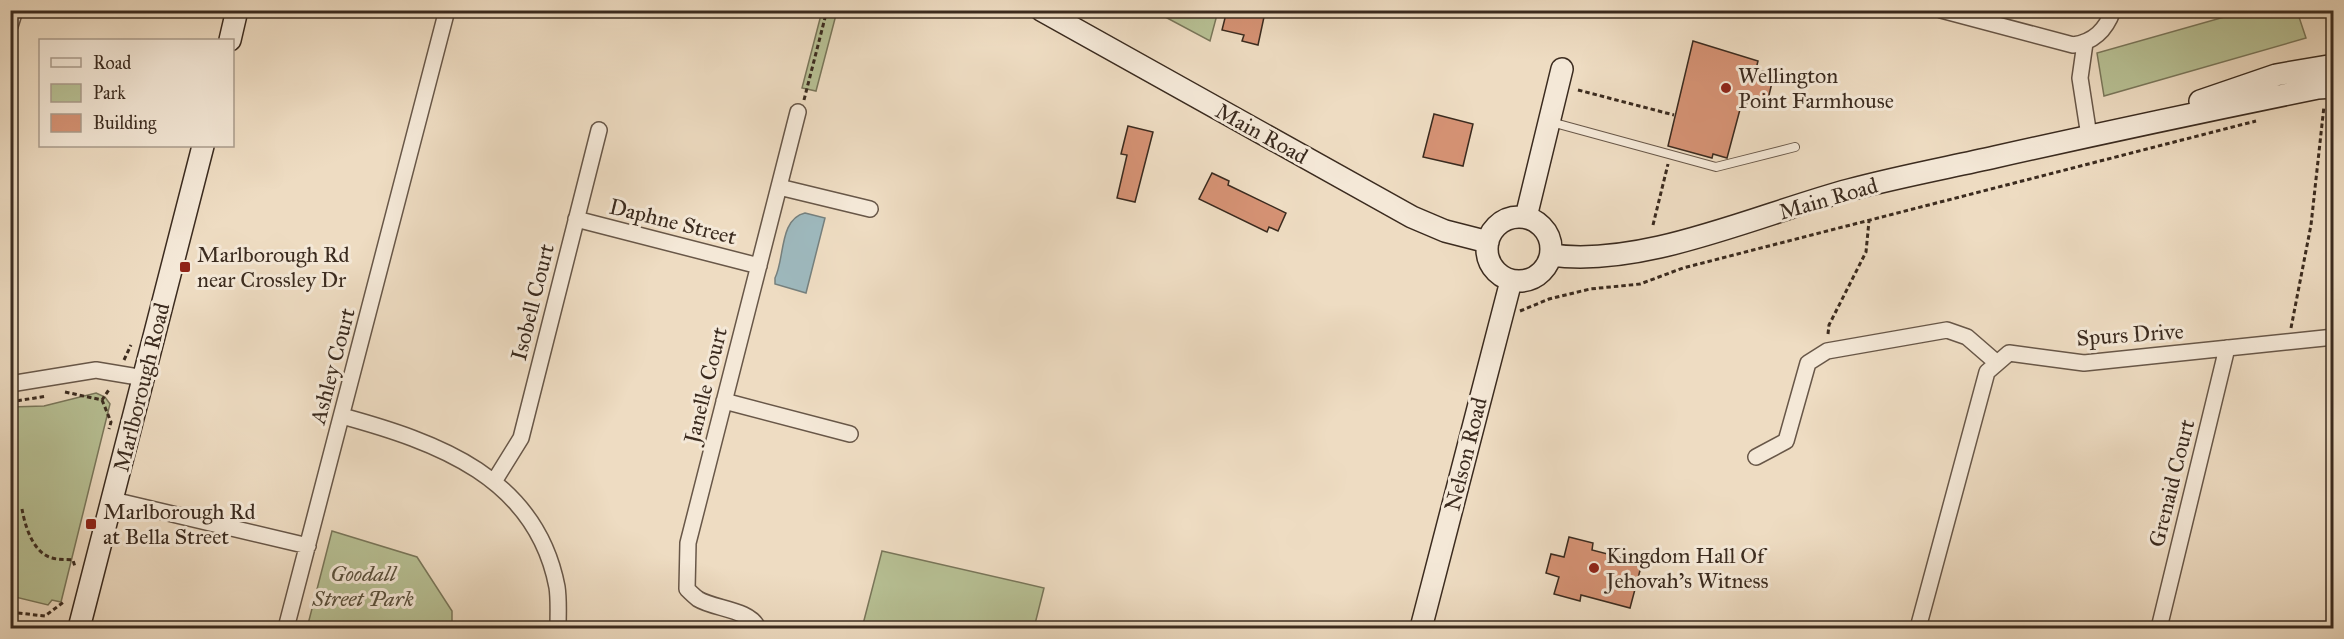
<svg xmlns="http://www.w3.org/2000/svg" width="2344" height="639" font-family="'IM FELL Great Primer',serif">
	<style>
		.green { fill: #b7c094; stroke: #79765a; stroke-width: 1.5 }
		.water { fill: #9eb9be; stroke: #76807e; stroke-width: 1.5 }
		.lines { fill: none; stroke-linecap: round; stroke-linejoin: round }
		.stream { stroke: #76807e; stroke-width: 5 }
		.building { fill: #d59274; stroke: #3b2b1f; stroke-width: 1.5 }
		.lane-casing { stroke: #685748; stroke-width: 10 }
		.street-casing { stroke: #685748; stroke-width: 18 }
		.secondary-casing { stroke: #3b2b1f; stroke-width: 24 }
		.path { stroke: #3b2b1f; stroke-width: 3; stroke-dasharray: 4.5 3; stroke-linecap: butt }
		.lane { stroke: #f4e8d7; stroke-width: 8 }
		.street { stroke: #f4e8d7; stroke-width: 15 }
		.secondary { stroke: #f4e8d7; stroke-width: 21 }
		.poi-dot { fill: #8f2418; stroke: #f4e8d7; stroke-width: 2 }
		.labels { text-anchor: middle; stroke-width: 6; stroke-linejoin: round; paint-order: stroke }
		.poi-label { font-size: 22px; fill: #3b2b1f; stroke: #f4e8d7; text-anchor: start }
		.street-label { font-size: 22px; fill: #3b2b1f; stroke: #f4e8d7 }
		.park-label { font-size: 22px; font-style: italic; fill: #5a503c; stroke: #f4e8d7 }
	</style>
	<rect width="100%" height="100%" fill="#eedcc2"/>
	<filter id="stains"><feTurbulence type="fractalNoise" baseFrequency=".00333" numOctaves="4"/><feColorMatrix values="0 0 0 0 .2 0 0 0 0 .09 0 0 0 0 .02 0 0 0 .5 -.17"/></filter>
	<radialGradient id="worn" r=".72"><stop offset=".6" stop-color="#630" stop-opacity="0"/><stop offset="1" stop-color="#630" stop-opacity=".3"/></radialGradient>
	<path class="green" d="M 2249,10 L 2297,11 L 2306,38 L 2104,96 L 2097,53 Z
		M 822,11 L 837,11 L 816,91 L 802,88 Z
		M 1154,11 L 1218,11 L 1210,41 Z
		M 96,393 L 105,397 L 110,404 L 61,602 L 52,600 L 48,605 L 11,596 L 11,407 L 44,406 Z
		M 332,531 L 417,557 L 452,611 L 452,628 L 307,628 Z
		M 882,551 L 1044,588 L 1034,628 L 862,628 Z"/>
	<path class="water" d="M 805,213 L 825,218 L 806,293 L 775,284 L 775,278 C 785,258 779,219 805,213 Z"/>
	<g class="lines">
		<path class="stream" d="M 10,466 L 15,467"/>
	</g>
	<path class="building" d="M 1227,10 L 1264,17 L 1258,45 L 1242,41 L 1244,35 L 1222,30 Z
		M 1693,41 L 1758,61 L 1756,69 L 1774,74 L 1766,108 L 1742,102 L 1727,158 L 1713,154 L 1712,158 L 1668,146 Z
		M 1434,114 L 1473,124 L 1463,166 L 1423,157 Z
		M 1128,126 L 1153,132 L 1135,202 L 1117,198 L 1127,155 L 1121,154 Z
		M 1212,173 L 1229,181 L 1228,185 L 1286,213 L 1278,231 L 1269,227 L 1267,232 L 1199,199 Z
		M 1569,537 L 1593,543 L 1592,550 L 1642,563 L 1630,608 L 1581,595 L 1580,601 L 1554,594 L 1559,577 L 1546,573 L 1551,554 L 1564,557 Z"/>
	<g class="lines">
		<g class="lane-casing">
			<path id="lane" d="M 1551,122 L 1716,167 L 1795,147"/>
		</g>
		<g class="street-casing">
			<path id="street" d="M 1941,10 L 2073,45 C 2094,42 2106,30 2113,10
				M 10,26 L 15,10
				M 2085,43 L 2080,78 L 2089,136
				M 779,187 L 870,209
				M 576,219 L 759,266
				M 10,384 L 96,370 L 144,378
				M 724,401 L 850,434
				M 342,416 C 437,442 536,477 557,587 C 559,600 558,615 558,628
				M 1756,457 L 1786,441 L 1808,363 L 1827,351 L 1947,330 L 1967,337 L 1997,363
				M 495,480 L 521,438 L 599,130
				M 113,500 L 308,546
				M 10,628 L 11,628
				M 286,628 L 447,10
				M 758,628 C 750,609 714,609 698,599 C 694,596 690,592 687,589 L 688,543 L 798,112
				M 1918,628 L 1987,372 L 2009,353 L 2084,363 L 2334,337
				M 2159,628 L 2227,348"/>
		</g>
		<g class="secondary-casing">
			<path id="secondary" d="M 1041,10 L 1412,217 L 1445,231 L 1488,242
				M 230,40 L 237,10
				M 2200,101 L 2276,75 L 2334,65
				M1487 249a32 32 0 1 1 64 0a32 32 0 1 1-64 0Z
				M 1526,217 L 1562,69
				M 1551,255 C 1643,268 1759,214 1849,190 C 1897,177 1946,168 1995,157 C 2102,133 2210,110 2318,88 L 2334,87
				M 79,628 L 203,146
				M 1421,628 L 1511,281"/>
		</g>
		<path class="path" d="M 1578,90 L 1674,115
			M 804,100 L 827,10
			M 1653,225 L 1668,164
			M 1520,311 L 1549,299 L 1590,289 L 1640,284 L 1683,268 L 2256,121
			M 2291,328 L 2311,225 L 2324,106
			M 1828,334 L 1829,325 L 1866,252 L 1869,221
			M 124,360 L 131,345
			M 65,392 L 102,400 L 110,388
			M 102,400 L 111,422 L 109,429
			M 10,402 L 47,396
			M 22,509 C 25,526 33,553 52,558 C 59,560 66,559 73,560 L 75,567
			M 18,613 L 45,616 L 65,601"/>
		<use href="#lane" class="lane"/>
		<use href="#street" class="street"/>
		<use href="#secondary" class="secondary"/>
	</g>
	<g class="poi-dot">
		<circle cx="1726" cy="88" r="6"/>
		<rect x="179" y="261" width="12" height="12" rx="3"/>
		<rect x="85" y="518" width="12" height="12" rx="3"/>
		<circle cx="1594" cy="568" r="6"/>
	</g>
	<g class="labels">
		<g class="poi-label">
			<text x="1738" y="83">Wellington<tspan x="1738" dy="25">Point Farmhouse</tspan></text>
			<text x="197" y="262">Marlborough Rd<tspan x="197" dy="25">near Crossley Dr</tspan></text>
			<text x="103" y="519">Marlborough Rd<tspan x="103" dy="25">at Bella Street</tspan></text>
			<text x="1606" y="563">Kingdom Hall Of<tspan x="1606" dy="25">Jehovah's Witness</tspan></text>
		</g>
		<g class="street-label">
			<text transform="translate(1262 133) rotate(29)" y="8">Main Road</text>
			<text transform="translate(1828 198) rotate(-16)" y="8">Main Road</text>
			<text transform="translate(673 221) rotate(14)" y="8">Daphne Street</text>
			<text transform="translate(532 302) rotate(-76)" y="8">Isobell Court</text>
			<text transform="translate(2130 334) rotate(-4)" y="8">Spurs Drive</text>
			<text transform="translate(332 366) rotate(-75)" y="8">Ashley Court</text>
			<text transform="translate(705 385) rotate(-76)" y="8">Janelle Court</text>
			<text transform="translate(141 387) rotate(-76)" y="8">Marlborough Road</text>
			<text transform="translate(1465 454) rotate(-76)" y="8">Nelson Road</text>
			<text transform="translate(2171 483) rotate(-76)" y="8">Grenaid Court</text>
		</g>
		<g class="park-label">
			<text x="363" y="581">Goodall<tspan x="363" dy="25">Street Park</tspan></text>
		</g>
	</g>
	<rect width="2344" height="639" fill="none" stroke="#eedcc2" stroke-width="36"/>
	<rect x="12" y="12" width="2320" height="615" fill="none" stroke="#3b2b1f" stroke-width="3"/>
	<rect x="18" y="18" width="2308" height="603" fill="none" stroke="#3b2b1f" stroke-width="1.5"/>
	<rect x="39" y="39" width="195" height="108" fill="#f4e8d7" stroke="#aa9c8d" stroke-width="1.5"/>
	<rect x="51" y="58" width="30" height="9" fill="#f4e8d7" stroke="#aa9c8d" stroke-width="1.5"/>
	<text x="93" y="69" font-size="18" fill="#3b2b1f">Road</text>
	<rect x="51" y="84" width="30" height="18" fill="#b7c094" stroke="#aa9c8d" stroke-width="1.5"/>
	<text x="93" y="99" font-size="18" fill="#3b2b1f">Park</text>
	<rect x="51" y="114" width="30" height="18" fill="#d59274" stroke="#aa9c8d" stroke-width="1.5"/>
	<text x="93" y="129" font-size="18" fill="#3b2b1f">Building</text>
	<rect width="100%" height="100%" filter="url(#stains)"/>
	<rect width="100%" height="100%" fill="url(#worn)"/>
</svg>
